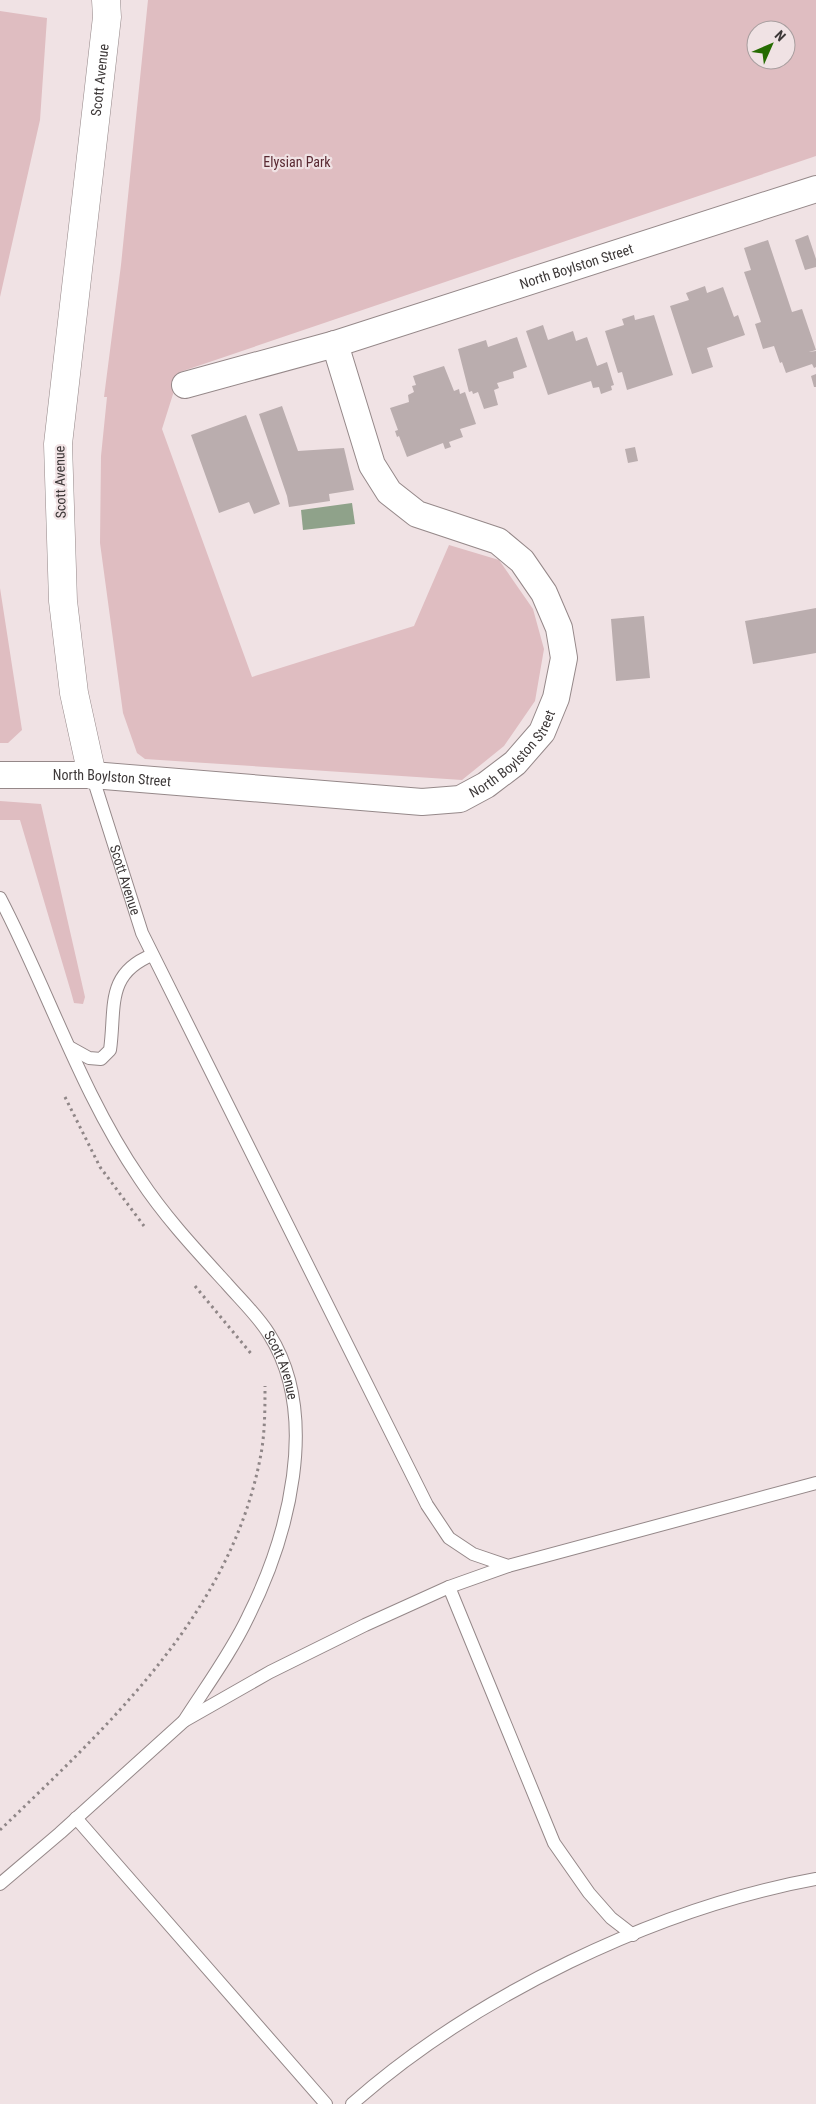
<svg xmlns="http://www.w3.org/2000/svg" width="816" height="2104" font-family="'Roboto Condensed',sans-serif">
	<style>
		.green { fill: #dfbdc1; fill-rule: evenodd }
		.water { fill: #8fa28a }
		.building { fill: #baadae }
		.lines { fill: none; stroke-linecap: round; stroke-linejoin: round }
		.lane-casing { stroke: #958889; stroke-width: 14 }
		.street-casing { stroke: #958889; stroke-width: 28 }
		.secondary-casing { stroke: #958889; stroke-width: 29 }
		.path { stroke: #8f8687; stroke-width: 3; stroke-dasharray: 2.5 4; stroke-linecap: butt }
		.lane { stroke: #fff; stroke-width: 12 }
		.street { stroke: #fff; stroke-width: 26 }
		.secondary { stroke: #fff; stroke-width: 28 }
		.labels { text-anchor: middle; stroke-width: 4.5; stroke-linejoin: round; paint-order: stroke }
		.street-label { font-size: 14px; fill: #3d3838; stroke: #f0e2e4 }
		.park-label { font-size: 14px; fill: #592932; stroke: #f0e2e4 }
	</style>
	<rect width="100%" height="100%" fill="#f0e2e4"/>
	<path class="green" d="M 148,0 L 816,0 L 816,156 L 180,372 L 162,429 L 252,677 L 414,626 L 449,545 L 499,560 L 533,609 L 544,649 L 535,701 L 504,746 L 462,780 L 145,759 L 137,753 L 123,713 L 100,543 L 101,456 L 107,397 L 104,397 L 121,265 ZM 756,30 L 786,30 L 786,60 L 756,60 Z
		M 0,11 L 47,18 L 40,120 L 0,297 Z
		M 0,588 L 22,730 L 8,743 L 0,743 Z
		M 0,801 L 41,804 L 85,997 L 83,1004 L 74,1003 L 71,992 L 20,820 L 0,820 Z"/>
	<path class="water" d="M 352,503 L 355,524 L 303,530 L 301,510 Z"/>
	<path class="building" d="M 808,235 L 816,259 L 816,267 L 805,270 L 795,240 Z
		M 768,240 L 792,312 L 802,309 L 816,350 L 809,352 L 816,351 L 816,367 L 814,368 L 812,364 L 786,373 L 782,362 L 780,363 L 774,346 L 763,349 L 755,324 L 761,322 L 744,272 L 751,270 L 744,248 Z
		M 705,286 L 707,293 L 723,287 L 734,317 L 738,315 L 745,335 L 707,348 L 713,367 L 692,374 L 670,306 L 689,300 L 686,293 Z
		M 634,315 L 635,320 L 654,315 L 673,375 L 627,390 L 622,372 L 618,373 L 605,331 L 624,325 L 622,319 Z
		M 543,325 L 548,340 L 573,331 L 576,341 L 587,337 L 597,366 L 607,362 L 614,385 L 611,386 L 612,390 L 601,394 L 599,387 L 593,388 L 591,381 L 548,395 L 526,331 Z
		M 517,337 L 527,367 L 513,372 L 514,378 L 497,383 L 499,388 L 494,390 L 498,405 L 484,409 L 478,392 L 473,394 L 472,391 L 469,392 L 458,349 L 486,340 L 488,347 Z
		M 444,366 L 454,391 L 459,389 L 460,394 L 465,392 L 476,424 L 460,429 L 463,437 L 449,442 L 451,447 L 445,449 L 443,443 L 407,457 L 399,436 L 397,437 L 395,431 L 398,430 L 390,408 L 409,402 L 408,395 L 414,392 L 412,386 L 416,385 L 413,376 Z
		M 816,374 L 816,387 L 814,387 L 811,376 Z
		M 282,406 L 298,451 L 344,448 L 354,490 L 329,494 L 330,501 L 289,507 L 287,496 L 259,414 Z
		M 246,415 L 280,504 L 254,514 L 249,502 L 219,513 L 191,435 Z
		M 635,447 L 638,461 L 628,463 L 625,449 Z
		M 816,608 L 816,653 L 753,664 L 745,621 Z
		M 644,616 L 650,678 L 616,681 L 611,619 Z"/>
	<g class="lines">
		<g class="lane-casing">
			<g id="lane">
				<path id="s1" d="M 92,775 L 142,933 L 427,1505 L 449,1538 L 473,1554 L 508,1566 L 816,1483"/>
				<path id="s2" d="M 0,898 C 48,990 81,1093 140,1179 C 165,1217 196,1250 227,1284 C 241,1300 258,1316 269,1334 C 321,1416 288,1537 248,1617 C 231,1653 205,1688 184,1721"/>
				<path d="M 71,1048 L 89,1058 L 101,1059 L 110,1050 C 116,1008 105,974 152,955"/>
				<path d="M 449,1587 L 554,1843 L 589,1893 L 611,1918 L 633,1935"/>
				<path d="M 76,1818 L 326,2104"/>
				<path d="M 0,1884 L 60,1833 L 184,1721 L 270,1672 L 365,1625 L 449,1587 L 508,1566"/>
				<path d="M 352,2104 C 474,1996 656,1908 816,1879"/>
			</g>
		</g>
		<g class="street-casing">
			<g id="street">
				<path id="s3" d="M 185,385 L 335,344 L 816,189"/>
				<path id="s4" d="M 0,775 L 92,775 L 422,802 L 460,799 L 486,785 L 515,763 L 542,732 L 556,698 L 564,658 L 559,628 L 544,593 L 522,561 L 498,541 L 417,514 L 389,492 L 372,465 L 335,344"/>
			</g>
		</g>
		<g class="secondary-casing">
			<g id="secondary">
				<path id="s5" d="M 92,775 L 74,693 L 63,601 L 58,444 L 107,17 L 106,0"/>
			</g>
		</g>
		<path class="path" d="M 65,1097 L 100,1167 L 144,1226
			M 195,1286 L 253,1356
			M 0,1830 C 110,1724 232,1612 261,1454 C 265,1432 265,1408 265,1386"/>
		<use href="#lane" class="lane"/>
		<use href="#street" class="street"/>
		<use href="#secondary" class="secondary"/>
	</g>
	<g class="labels">
		<g class="street-label">
			<text dy="5" stroke="none"><textPath href="#s5" startOffset="700">Scott Avenue</textPath></text>
			<text dy="5" stroke="none"><textPath href="#s3" startOffset="409">North Boylston Street</textPath></text>
			<text transform="translate(60 482) rotate(-91)" y="5">Scott Avenue</text>
			<text dy="5" stroke="none"><textPath href="#s4" startOffset="532">North Boylston Street</textPath></text>
			<text dy="5" stroke="none"><textPath href="#s4" startOffset="112">North Boylston Street</textPath></text>
			<text dy="5" stroke="none"><textPath href="#s1" startOffset="110">Scott Avenue</textPath></text>
			<text dy="5" stroke="none"><textPath href="#s2" startOffset="550">Scott Avenue</textPath></text>
		</g>
		<g class="park-label">
			<text x="297" y="167">Elysian Park</text>
		</g>
	</g>
	<g transform="translate(771 45) rotate(45)"><circle r="24" fill="#f0e2e4" stroke="#a89e9f"/>
	<path d="M0-4L9 19L0 12L-9 19Z" fill="#266b02"/>
	<text y="-8" font-size="14" font-weight="bold" text-anchor="middle" fill="#3d3838">N</text>
	</g>
</svg>
